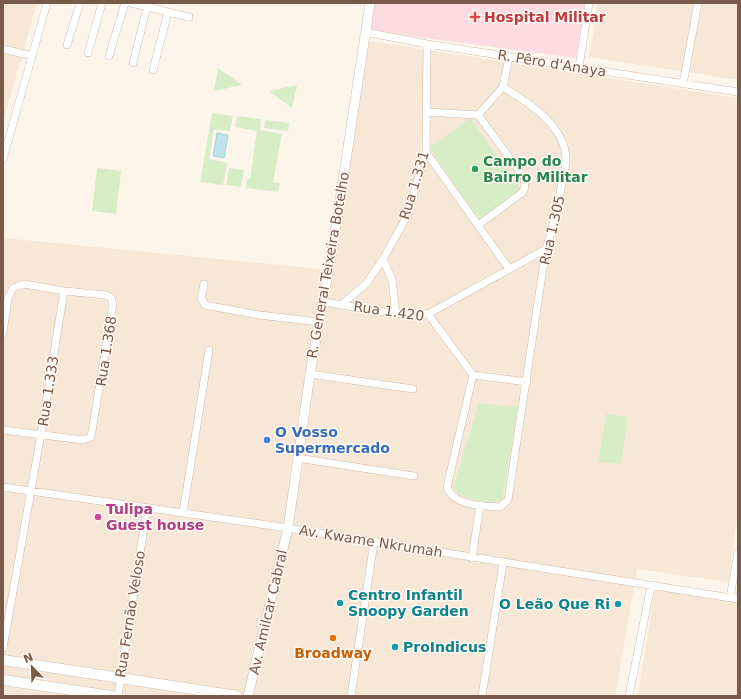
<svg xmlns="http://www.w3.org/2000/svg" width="741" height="699" font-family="'DejaVu Sans',sans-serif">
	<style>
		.residential { fill: #f6e7d7 }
		.medical { fill: #fcdce1 }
		.green { fill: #d7edc6 }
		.water { fill: #bce3e9; stroke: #a2d4db }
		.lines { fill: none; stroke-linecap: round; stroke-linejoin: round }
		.minor-casing { stroke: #d1bcae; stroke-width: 8 }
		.tertiary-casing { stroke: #d1bcae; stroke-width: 10 }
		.secondary-casing { stroke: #d7bfad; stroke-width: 11 }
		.minor { stroke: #fff; stroke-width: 7 }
		.tertiary { stroke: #fff; stroke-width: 9 }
		.secondary { stroke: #fff; stroke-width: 10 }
		.health-dot { fill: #e0444e; stroke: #fff9f1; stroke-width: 1.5 }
		.leisure-dot { fill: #2e9e5b; stroke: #fff9f1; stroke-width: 1.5 }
		.shop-dot { fill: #3f7fe0; stroke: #fff9f1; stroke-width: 1.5 }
		.hotel-dot { fill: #d1479c; stroke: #fff9f1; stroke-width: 1.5 }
		.culture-dot { fill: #0f9aa8; stroke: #fff9f1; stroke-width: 1.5 }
		.food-dot { fill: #e8710a; stroke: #fff9f1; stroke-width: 1.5 }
		.labels { text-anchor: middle; stroke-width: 3; stroke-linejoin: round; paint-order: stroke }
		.health-label { font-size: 14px; font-weight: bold; fill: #be3a42; stroke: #fff9f1; text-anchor: start }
		.street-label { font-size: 14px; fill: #7a5a4b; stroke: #fff9f1 }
		.leisure-label { font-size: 14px; font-weight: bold; fill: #27864d; stroke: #fff9f1; text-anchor: start }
		.shop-label { font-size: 14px; font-weight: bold; fill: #366cbe; stroke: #fff9f1; text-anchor: start }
		.hotel-label { font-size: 14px; font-weight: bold; fill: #b23c85; stroke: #fff9f1; text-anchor: start }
		.culture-label { font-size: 14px; font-weight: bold; fill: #0d838f; stroke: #fff9f1; text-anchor: start }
		.food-label { font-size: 14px; font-weight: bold; fill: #c56008; stroke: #fff9f1 }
	</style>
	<rect width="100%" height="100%" fill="#fdf5ea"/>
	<path class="residential" d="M 3,3 L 37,3 L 3,122 Z
		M 598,3 L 738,3 L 738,80 L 589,57 Z
		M 369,41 L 738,98 L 738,515 L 728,582 L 637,569 L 615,696 L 3,696 L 3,238 L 331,270 Z
		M 738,582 L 738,696 L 638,696 L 655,587 L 735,599 Z"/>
	<path class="medical" d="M 371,3 L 585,3 L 576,58 L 366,30 Z"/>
	<path class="green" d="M 218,68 L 242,85 L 214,91 Z
		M 297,85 L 292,108 L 269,91 Z
		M 212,113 L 233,116 L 230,131 L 214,129 L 209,159 L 227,163 L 223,185 L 200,182 Z
		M 237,116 L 261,119 L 260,130 L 282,134 L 273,182 L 280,183 L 278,192 L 246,188 L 247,179 L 250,179 L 257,131 L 235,127 Z
		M 470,118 L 522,190 L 480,220 L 429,148 Z
		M 265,120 L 289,123 L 288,131 L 264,128 Z
		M 97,168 L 121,171 L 116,214 L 92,211 Z
		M 229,168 L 244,170 L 241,187 L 226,185 Z
		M 479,403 L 518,407 L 502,501 C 487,504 463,500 453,488 Z
		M 606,414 L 628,417 L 621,464 L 598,462 Z"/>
	<path class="water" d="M 217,133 L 228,135 L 224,158 L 213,156 Z"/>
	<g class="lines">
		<g class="minor-casing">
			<path id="minor" d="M 131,3 L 189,17
				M 365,32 L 427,44 L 738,92
				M 67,45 L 80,3
				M 3,49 L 32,56
				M 88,53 L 102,3
				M 109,56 L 125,3
				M 133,63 L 147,7
				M 579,67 L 589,3
				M 153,70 L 168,12
				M 683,84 L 698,3
				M 427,112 L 478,115 L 503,87
				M 426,152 L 509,269
				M 3,159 L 47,3
				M 478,225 L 522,193 L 525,187 L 524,177 L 478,115
				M 383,259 L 392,280 L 396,314
				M 204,284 L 201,298 L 205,305 L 259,315 L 320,322
				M 324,302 L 396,314 L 428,314 L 473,375
				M 341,305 L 366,284 L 383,259 L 406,218 L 426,152 L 427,44
				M 428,314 L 546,249
				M 3,333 L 8,298 L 13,288 L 24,284 L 64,291 L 106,295 L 111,298 L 113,304 L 91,437 L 83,440 L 3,430
				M 310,374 L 413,389
				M 473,375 L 447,487 C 453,506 484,506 500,507 L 508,500 L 546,249 C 553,229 557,210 561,189 C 562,180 566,168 566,159 C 565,125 529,103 503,87 L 509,57
				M 473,375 L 527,382
				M 297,458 L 414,476
				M 3,487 L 288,528 L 738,599
				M 183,513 L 209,350
				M 472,558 L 480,505
				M 730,598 L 738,552
				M 3,648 L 41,434 L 64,291
				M 118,696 L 147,508
				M 351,696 L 374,542
				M 482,696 L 503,563
				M 629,696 L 651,586"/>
		</g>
		<g class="tertiary-casing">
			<path id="tertiary" d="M 248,696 L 288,528 L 310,374 L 334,239 L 370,3"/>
		</g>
		<g class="secondary-casing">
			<path id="secondary" d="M 3,660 L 237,696
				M 3,680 L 112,696"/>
		</g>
		<use href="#minor" class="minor"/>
		<use href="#tertiary" class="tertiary"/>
		<use href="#secondary" class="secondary"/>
	</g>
	<path class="health-dot" d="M473 11h4v4h4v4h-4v4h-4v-4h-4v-4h4z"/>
	<circle class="leisure-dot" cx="475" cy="169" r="4"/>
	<circle class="shop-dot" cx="267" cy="440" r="4"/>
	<circle class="hotel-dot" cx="98" cy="517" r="4"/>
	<g class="culture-dot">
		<circle cx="340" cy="603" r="4"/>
		<circle cx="618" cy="604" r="4"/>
		<circle cx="395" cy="647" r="4"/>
	</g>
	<circle class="food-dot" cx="333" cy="638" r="4"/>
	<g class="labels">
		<g class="health-label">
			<text x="484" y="22">Hospital Militar</text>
		</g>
		<g class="street-label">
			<text transform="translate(552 63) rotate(9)" y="5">R. Pêro d'Anaya</text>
			<text transform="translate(414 185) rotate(-73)" y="5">Rua 1.331</text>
			<text transform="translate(552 230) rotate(-77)" y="5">Rua 1.305</text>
			<text transform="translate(328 265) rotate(-80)" y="5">R. General Teixeira Botelho</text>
			<text transform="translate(389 311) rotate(8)" y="5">Rua 1.420</text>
			<text transform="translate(106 351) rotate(-81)" y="5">Rua 1.368</text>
			<text transform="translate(48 391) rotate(-81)" y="5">Rua 1.333</text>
			<text transform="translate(371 541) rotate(9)" y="5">Av. Kwame Nkrumah</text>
			<text transform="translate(268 612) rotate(-77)" y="5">Av. Amilcar Cabral</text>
			<text transform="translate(130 614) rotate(-81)" y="5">Rua Fernão Veloso</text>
		</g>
		<g class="leisure-label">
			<text x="483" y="166">Campo do<tspan x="483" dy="16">Bairro Militar</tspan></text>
		</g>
		<g class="shop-label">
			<text x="275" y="437">O Vosso<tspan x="275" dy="16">Supermercado</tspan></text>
		</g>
		<g class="hotel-label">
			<text x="106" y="514">Tulipa<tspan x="106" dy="16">Guest house</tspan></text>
		</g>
		<g class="culture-label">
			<text x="348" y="600">Centro Infantil<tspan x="348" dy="16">Snoopy Garden</tspan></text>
			<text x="610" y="609" text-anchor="end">O Leão Que Ri</text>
			<text x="403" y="652">ProIndicus</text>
		</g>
		<g class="food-label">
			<text x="333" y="658">Broadway</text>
		</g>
	</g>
	<rect width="741" height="699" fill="none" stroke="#7a5a4b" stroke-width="8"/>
	<g transform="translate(32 667) rotate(337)" stroke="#fff9f1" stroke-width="3" paint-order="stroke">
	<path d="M0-3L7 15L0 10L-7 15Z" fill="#7a5a4b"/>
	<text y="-6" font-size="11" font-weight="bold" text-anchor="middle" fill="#7a5a4b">N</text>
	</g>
</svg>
